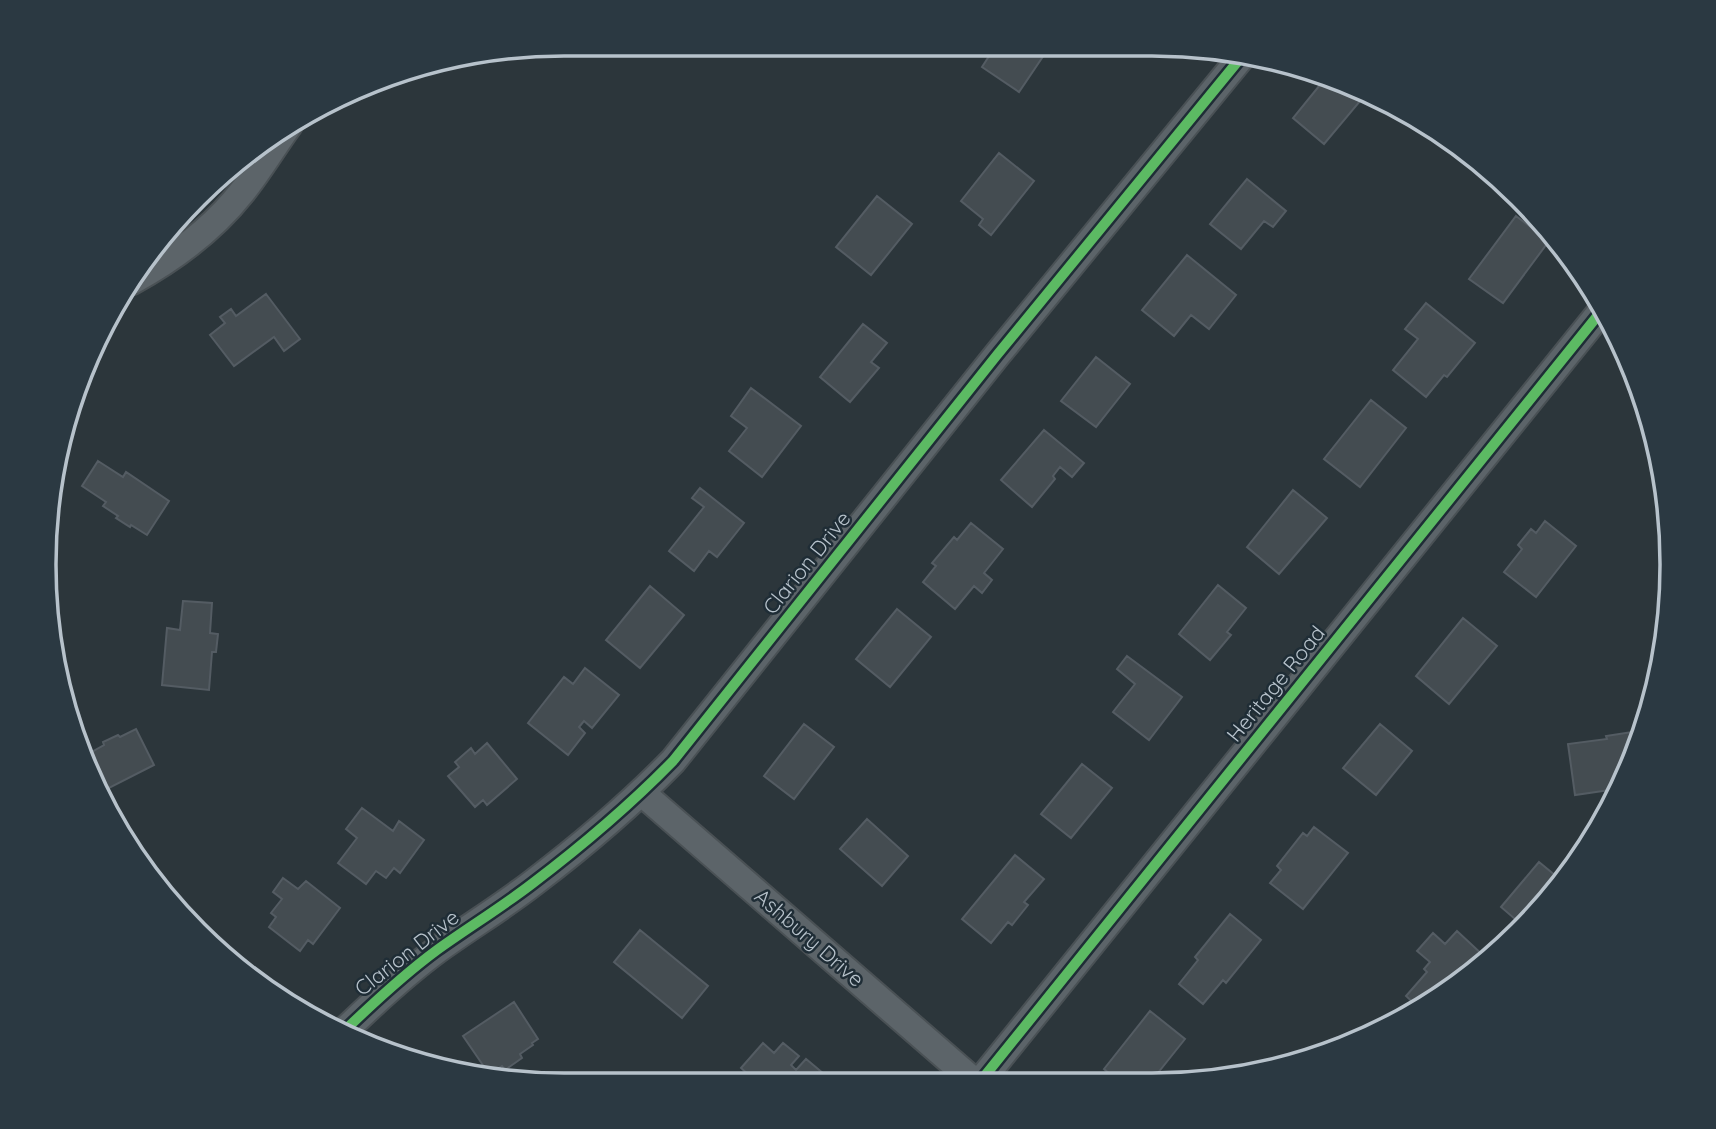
<svg xmlns="http://www.w3.org/2000/svg" width="1716" height="1129" font-family="Quicksand,sans-serif">
	<style>
		.building { fill: #444c51; stroke: #545c63; stroke-width: 2 }
		.lines { fill: none; stroke-linecap: round; stroke-linejoin: round }
		.minor-casing { stroke: #4a5155; stroke-width: 30 }
		.minor { stroke: #5c6469; stroke-width: 26 }
		.cycleway-casing { stroke: #1f2d36; stroke-width: 15 }
		.cycleway { stroke: #5cba63; stroke-width: 10 }
		.labels { text-anchor: middle; stroke-width: 5; stroke-linejoin: round; paint-order: stroke }
		.street-label { font-size: 21px; fill: #b7c2cb; stroke: #1f2d36 }
		.rim { fill: none; stroke: #b7c2cb; stroke-width: 3.5 }
	</style>
	<rect width="100%" height="100%" fill="#2c363b"/>
	<path class="building" d="M 995,47 L 1039,47 L 1046,52 L 1019,92 L 982,67 Z
		M 1324,80 L 1344,86 L 1361,100 L 1324,144 L 1293,118 Z
		M 999,153 L 1034,181 L 991,235 L 979,225 L 983,219 L 961,201 Z
		M 1247,179 L 1286,211 L 1273,227 L 1264,221 L 1241,249 L 1210,224 Z
		M 877,196 L 912,224 L 871,275 L 836,247 Z
		M 1516,216 L 1549,241 L 1503,303 L 1469,279 Z
		M 1187,255 L 1236,295 L 1209,329 L 1191,315 L 1174,336 L 1142,310 Z
		M 266,294 L 300,339 L 284,351 L 274,337 L 234,366 L 210,335 L 225,323 L 220,317 L 231,309 L 236,316 Z
		M 1426,303 L 1475,343 L 1447,377 L 1444,375 L 1426,397 L 1393,370 L 1418,339 L 1405,329 Z
		M 863,324 L 887,343 L 871,362 L 879,368 L 850,402 L 820,377 Z
		M 1096,357 L 1130,384 L 1096,427 L 1061,401 Z
		M 751,388 L 801,426 L 762,477 L 729,451 L 747,428 L 731,416 Z
		M 1371,400 L 1406,428 L 1360,487 L 1324,459 Z
		M 1044,430 L 1084,463 L 1072,477 L 1060,467 L 1053,476 L 1055,479 L 1032,507 L 1001,480 Z
		M 98,461 L 123,477 L 126,472 L 169,501 L 147,535 L 131,525 L 130,527 L 116,518 L 118,516 L 103,506 L 106,502 L 82,486 Z
		M 700,488 L 744,523 L 717,557 L 709,551 L 694,571 L 669,551 L 704,507 L 692,498 Z
		M 1293,490 L 1327,518 L 1279,574 L 1247,547 Z
		M 1545,521 L 1576,546 L 1536,597 L 1504,572 L 1522,549 L 1518,545 L 1531,529 L 1536,533 Z
		M 971,523 L 1003,549 L 984,573 L 992,580 L 982,593 L 974,586 L 955,609 L 923,582 L 936,566 L 932,563 L 954,537 L 957,540 Z
		M 1218,585 L 1246,608 L 1227,632 L 1231,635 L 1210,660 L 1179,634 Z
		M 650,586 L 684,615 L 640,668 L 606,640 Z
		M 183,601 L 212,603 L 210,633 L 218,634 L 216,652 L 212,652 L 209,690 L 162,685 L 167,628 L 180,630 Z
		M 897,609 L 931,637 L 890,687 L 856,659 Z
		M 1463,618 L 1497,646 L 1449,704 L 1416,676 Z
		M 1127,656 L 1182,697 L 1149,740 L 1113,712 L 1135,684 L 1117,669 Z
		M 585,668 L 619,695 L 592,728 L 584,721 L 579,727 L 585,733 L 568,755 L 528,723 L 564,677 L 573,684 Z
		M 804,724 L 834,747 L 794,799 L 764,776 Z
		M 1380,724 L 1412,751 L 1376,795 L 1343,768 Z
		M 136,729 L 154,765 L 107,789 L 104,784 L 98,787 L 86,759 L 91,756 L 90,753 L 104,745 L 103,742 L 118,735 L 120,737 Z
		M 1645,730 L 1627,770 L 1615,772 L 1617,789 L 1575,795 L 1568,744 L 1607,739 L 1606,736 Z
		M 487,743 L 517,779 L 487,805 L 483,800 L 475,807 L 448,776 L 459,767 L 455,762 L 471,748 L 475,754 Z
		M 1082,764 L 1112,788 L 1071,838 L 1041,814 Z
		M 362,808 L 393,831 L 399,821 L 424,840 L 400,873 L 394,868 L 386,878 L 376,871 L 366,884 L 338,863 L 357,838 L 346,829 Z
		M 867,819 L 908,856 L 882,886 L 840,849 Z
		M 1314,827 L 1348,853 L 1303,909 L 1270,883 L 1281,870 L 1277,866 L 1303,833 L 1307,836 Z
		M 1015,855 L 1044,879 L 1024,902 L 1028,905 L 1012,925 L 1008,922 L 991,943 L 962,919 Z
		M 1539,862 L 1562,881 L 1543,908 L 1523,926 L 1501,907 Z
		M 283,878 L 298,889 L 306,881 L 340,908 L 313,944 L 308,940 L 300,951 L 269,927 L 276,917 L 271,913 L 282,899 L 273,892 Z
		M 1230,914 L 1261,940 L 1226,983 L 1223,980 L 1203,1004 L 1179,984 L 1198,960 L 1195,957 Z
		M 640,930 L 708,986 L 682,1018 L 614,962 Z
		M 1457,931 L 1485,957 L 1464,980 L 1419,1008 L 1406,996 L 1427,972 L 1424,969 L 1430,962 L 1417,951 L 1433,933 L 1445,944 Z
		M 514,1002 L 538,1039 L 532,1043 L 533,1045 L 520,1054 L 522,1058 L 505,1070 L 502,1066 L 489,1074 L 463,1036 Z
		M 1150,1011 L 1185,1039 L 1149,1084 L 1122,1084 L 1104,1069 Z
		M 763,1043 L 774,1053 L 783,1043 L 799,1056 L 791,1065 L 796,1070 L 806,1059 L 830,1079 L 827,1082 L 757,1082 L 741,1068 Z"/>
	<g class="lines">
		<g class="minor-casing">
			<path id="minor" d="M 132,281 C 174,258 212,230 242,192 C 259,171 273,147 289,125
				M 642,793 L 976,1083
				M 341,1034 C 372,1004 403,975 437,950 C 469,927 502,907 533,883 C 583,845 630,805 673,761 L 997,355 L 1243,55
				M 979,1083 L 1603,309"/>
		</g>
		<use href="#minor" class="minor"/>
		<g class="cycleway-casing">
			<path id="cycleway" d="M 341,1034 C 372,1004 403,975 437,950 C 469,927 502,907 533,883 C 583,845 630,805 673,761 L 997,355 L 1243,55
				M 979,1083 L 1603,309"/>
		</g>
		<use href="#cycleway" class="cycleway"/>
	</g>
	<g class="labels">
		<g class="street-label">
			<text transform="translate(807 563) rotate(-51)" y="7">Clarion Drive</text>
			<text transform="translate(1276 684) rotate(-51)" y="7">Heritage Road</text>
			<text transform="translate(809 938) rotate(41)" y="7">Ashbury Drive</text>
			<text transform="translate(407 953) rotate(-38)" y="7">Clarion Drive</text>
		</g>
	</g>
	<path d="M0 0H1716V1129H0ZM564 56H1152A508 508 0 0 1 1660 564V565A508 508 0 0 1 1152 1073H564A508 508 0 0 1 56 565V564A508 508 0 0 1 564 56Z" fill="#2b3942" fill-rule="evenodd"/>
	<path class="rim" d="M564 56H1152A508 508 0 0 1 1660 564V565A508 508 0 0 1 1152 1073H564A508 508 0 0 1 56 565V564A508 508 0 0 1 564 56Z"/>
</svg>
